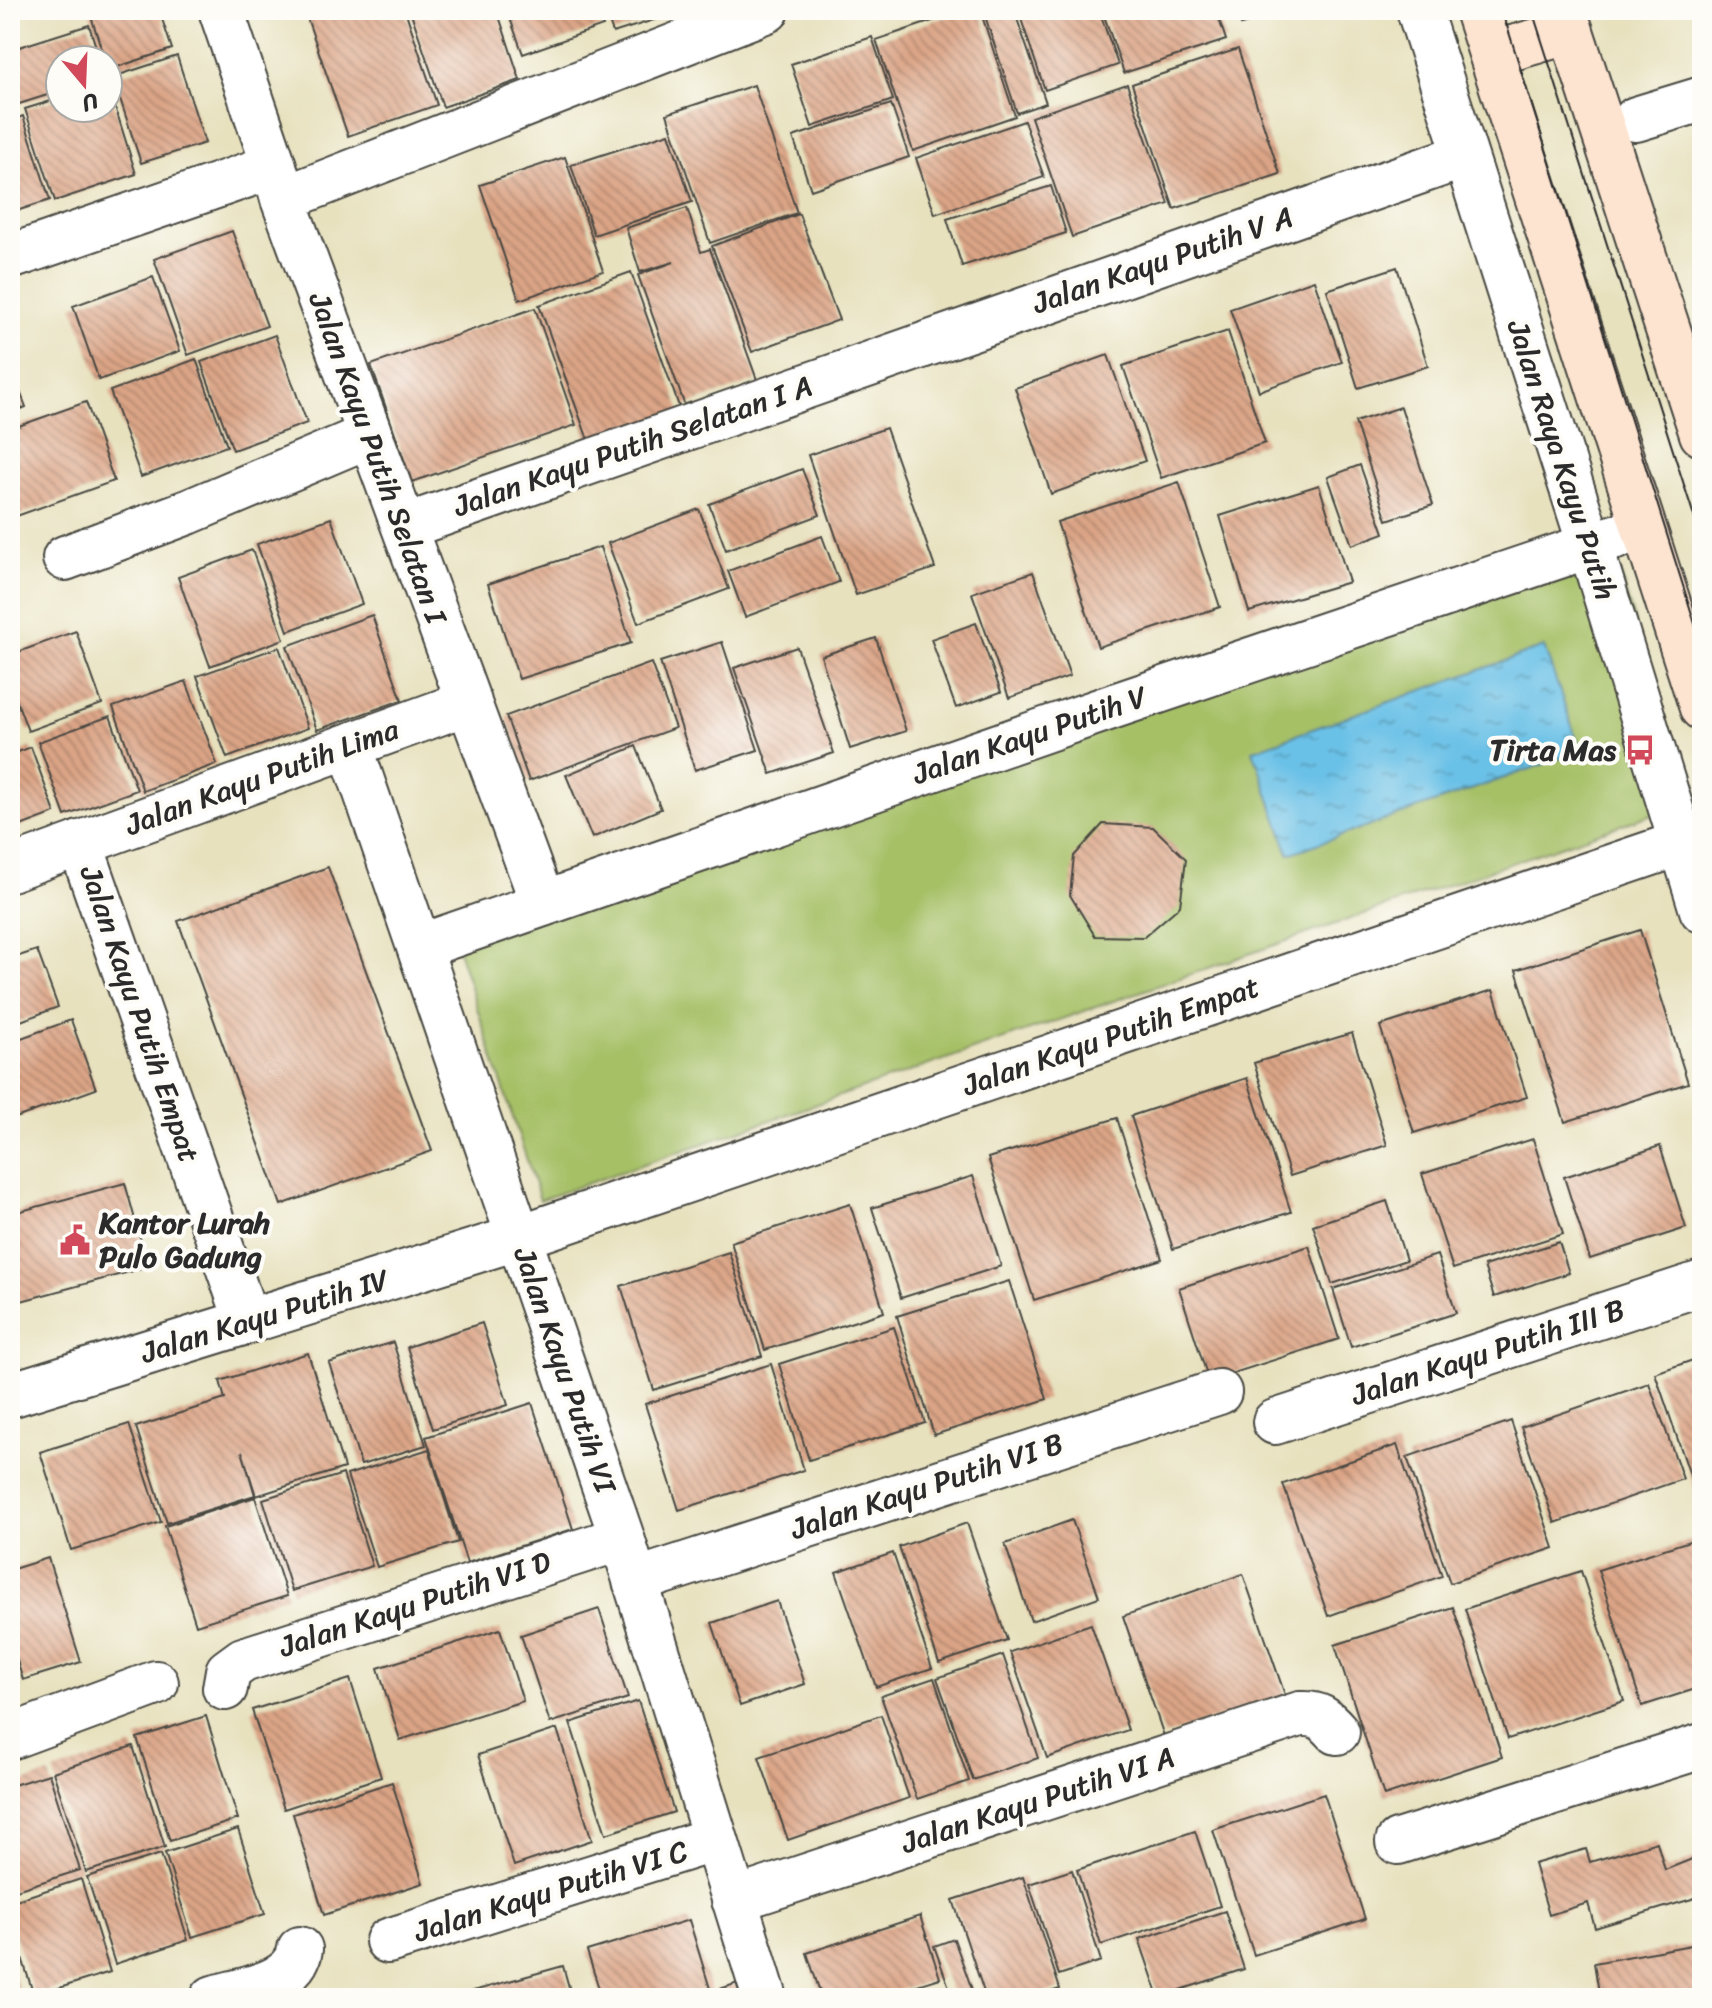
<svg xmlns="http://www.w3.org/2000/svg" width="1712" height="2008" font-family="Sriracha,sans-serif">
	<style>
		.green { fill: #a6c066; stroke: #687648; stroke-width: 2 }
		.water { fill: url(#water-ripples); stroke: #4a7689; stroke-width: 2 }
		.building { fill: url(#building-back-hatch) }
		.lines { fill: none; stroke-linecap: round; stroke-linejoin: round }
		.minor-casing { stroke: #474641; stroke-width: 48 }
		.tertiary-casing { stroke: #474641; stroke-width: 48 }
		.secondary-casing { stroke: #474641; stroke-width: 48 }
		.minor { stroke: #fff; stroke-width: 44 }
		.tertiary { stroke: #fff; stroke-width: 44 }
		.secondary { stroke: #fde4d0; stroke-width: 44 }
		.tram { stroke: #2b2b2b; stroke-width: 2 }
		.labels { text-anchor: middle; stroke-width: 8; stroke-linejoin: round; paint-order: stroke }
		.street-label { font-size: 30px; fill: #2b2b2b; stroke: #fdfcf7 }
		.poi-label { font-size: 30px; font-weight: bold; fill: #2b2b2b; stroke: #fdfcf7; text-anchor: end }
	</style>
	<defs>
		<pattern id="water-ripples" width="26" height="14" patternUnits="userSpaceOnUse" patternTransform="scale(2)"><rect width="26" height="14" fill="#6ac1e7"/><path d="M2 4q2-2 4 0t4 0M15 11q2-2 4 0t4 0" fill="none" stroke="#579dbb"/></pattern>
		<pattern id="building-back-hatch" width="6" height="6" patternUnits="userSpaceOnUse" patternTransform="scale(2)"><rect width="6" height="6" fill="#dba486"/><path d="M-1 5l2 2M0 0l6 6M5-1l2 2" fill="none" stroke="#b2866e"/></pattern>
	</defs>
	<rect width="100%" height="100%" fill="#fdfcf7"/>
	<filter id="ink" filterUnits="userSpaceOnUse"><feTurbulence type="fractalNoise" baseFrequency=".0125" numOctaves="2"/><feDisplacementMap in="SourceGraphic" scale="16" xChannelSelector="R" yChannelSelector="G"/><feConvolveMatrix kernelMatrix="1 2 1 2 8 2 1 2 1" color-interpolation-filters="sRGB"/></filter>
	<filter id="wash" filterUnits="userSpaceOnUse"><feTurbulence type="fractalNoise" baseFrequency=".006" numOctaves="4" result="noise"/><feDisplacementMap in="SourceGraphic" scale="32" xChannelSelector="R" yChannelSelector="G"/><feGaussianBlur stdDeviation="1.8" result="paint"/><feColorMatrix in="noise" values="0 0 0 0 0 0 0 0 0 0 0 0 0 0 0 0 0 1.4 0 .05"/><feComposite in="paint" operator="in"/></filter>
	<g filter="url(#wash)">
		<rect width="100%" height="100%" fill="#e7e1be"/>
		<path class="green" d="M 1604,518 L 1687,802 L 540,1200 L 456,944 Z"/>
		<path class="water" d="M 1544,647 L 1581,751 L 1289,854 L 1253,750 Z"/>
		<g id="blocks">
			<path class="building" d="M 89,10 L 159,10 L 172,49 L 108,70 L 108,60 L 105,60 Z
				M 310,10 L 405,10 L 437,105 L 348,136 L 305,12 Z
				M 410,10 L 497,10 L 520,80 L 443,107 Z
				M 507,10 L 597,10 L 603,26 L 523,54 Z
				M 605,10 L 682,10 L 682,11 L 613,33 Z
				M 965,10 L 980,10 L 1015,116 L 913,151 L 876,40 Z
				M 994,10 L 1014,10 L 1046,103 L 1017,113 L 984,13 Z
				M 1018,10 L 1099,10 L 1118,65 L 1045,90 Z
				M 1102,10 L 1216,10 L 1226,40 L 1124,73 Z
				M 1237,10 L 1290,10 L 1290,11 L 1241,25 Z
				M 89,25 L 100,60 L 60,60 L 60,91 L 16,105 L 10,86 L 10,50 Z
				M 872,37 L 893,100 L 812,127 L 791,64 Z
				M 1238,49 L 1280,174 L 1174,209 L 1132,84 Z
				M 177,56 L 205,143 L 141,163 L 113,77 Z
				M 1127,84 L 1169,204 L 1072,237 L 1031,117 Z
				M 754,85 L 797,213 L 710,243 L 667,114 Z
				M 109,87 L 136,174 L 55,201 L 25,109 L 60,98 L 60,108 L 108,108 Z
				M 891,104 L 909,157 L 811,190 L 793,137 Z
				M 23,116 L 50,200 L 10,213 L 10,121 Z
				M 1024,121 L 1044,177 L 935,214 L 916,158 Z
				M 669,133 L 692,202 L 594,235 L 571,165 Z
				M 565,157 L 603,271 L 519,300 L 480,185 Z
				M 1051,186 L 1066,233 L 962,266 L 947,219 Z
				M 687,208 L 701,252 L 710,249 L 757,380 L 685,406 L 638,275 L 674,262 L 640,272 L 626,228 Z
				M 799,214 L 839,320 L 752,352 L 712,246 Z
				M 232,231 L 267,326 L 188,355 L 154,259 Z
				M 1397,267 L 1428,366 L 1358,388 L 1327,290 Z
				M 631,272 L 682,415 L 591,448 L 539,305 Z
				M 153,277 L 180,351 L 99,380 L 73,306 Z
				M 1314,280 L 1342,362 L 1259,391 L 1230,309 Z
				M 535,308 L 576,425 L 412,482 L 371,365 Z
				M 1228,331 L 1265,443 L 1161,478 L 1123,366 Z
				M 275,335 L 307,423 L 233,450 L 201,362 Z
				M 1108,355 L 1145,461 L 1051,494 L 1015,388 Z
				M 196,359 L 227,446 L 141,477 L 110,391 Z
				M 10,366 L 26,407 L 10,414 Z
				M 86,402 L 114,481 L 14,517 L 10,504 L 10,429 Z
				M 1401,407 L 1433,505 L 1387,520 L 1355,422 Z
				M 886,428 L 935,568 L 856,595 L 808,455 Z
				M 1360,465 L 1384,533 L 1352,545 L 1328,477 Z
				M 802,469 L 820,515 L 726,550 L 709,504 Z
				M 1179,482 L 1220,607 L 1098,647 L 1057,522 Z
				M 1319,485 L 1349,582 L 1249,612 L 1220,516 Z
				M 699,509 L 729,589 L 638,623 L 608,543 Z
				M 331,518 L 362,604 L 288,631 L 257,544 Z
				M 822,536 L 839,582 L 745,617 L 728,571 Z
				M 600,547 L 631,643 L 519,679 L 488,584 Z
				M 252,550 L 284,639 L 210,666 L 178,577 Z
				M 1033,572 L 1070,676 L 1009,698 L 972,593 Z
				M 372,615 L 402,700 L 317,730 L 287,646 Z
				M 976,623 L 1001,692 L 956,708 L 931,639 Z
				M 76,631 L 102,704 L 28,731 L 10,683 L 10,655 Z
				M 876,638 L 906,731 L 850,749 L 821,656 Z
				M 722,642 L 758,750 L 695,770 L 660,662 Z
				M 279,647 L 308,728 L 227,758 L 197,676 Z
				M 797,647 L 834,753 L 771,774 L 734,668 Z
				M 651,663 L 675,728 L 529,781 L 506,716 Z
				M 186,681 L 217,764 L 143,791 L 113,707 Z
				M 110,716 L 137,790 L 65,816 L 38,742 Z
				M 636,746 L 661,809 L 592,838 L 566,775 Z
				M 31,747 L 55,813 L 10,830 L 10,755 Z
				M 1103,824 L 1153,827 L 1186,859 L 1180,906 L 1144,937 L 1095,936 L 1070,895 L 1074,856 Z
				M 328,867 L 432,1151 L 281,1205 L 178,921 Z
				M 1640,930 L 1688,1083 L 1565,1122 L 1516,970 Z
				M 37,950 L 58,1007 L 10,1025 L 10,959 Z
				M 1493,990 L 1527,1097 L 1414,1133 L 1380,1026 Z
				M 71,1020 L 96,1089 L 10,1120 L 10,1042 Z
				M 1352,1033 L 1387,1145 L 1290,1176 L 1254,1063 Z
				M 1247,1078 L 1291,1212 L 1173,1249 L 1131,1116 Z
				M 1117,1118 L 1162,1259 L 1034,1300 L 988,1158 Z
				M 1533,1139 L 1563,1234 L 1453,1269 L 1422,1174 Z
				M 1660,1146 L 1686,1228 L 1590,1259 L 1564,1177 Z
				M 973,1176 L 1001,1266 L 901,1298 L 872,1208 Z
				M 125,1183 L 148,1267 L 10,1304 L 10,1214 Z
				M 1387,1201 L 1406,1260 L 1332,1284 L 1313,1225 Z
				M 850,1204 L 884,1312 L 765,1350 L 731,1242 Z
				M 1559,1242 L 1569,1273 L 1494,1297 L 1484,1266 Z
				M 1309,1246 L 1339,1339 L 1209,1381 L 1179,1288 Z
				M 729,1252 L 762,1356 L 654,1390 L 621,1286 Z
				M 1437,1255 L 1456,1313 L 1351,1347 L 1333,1289 Z
				M 1009,1281 L 1047,1399 L 934,1435 L 897,1316 Z
				M 482,1323 L 508,1405 L 433,1429 L 407,1347 Z
				M 894,1327 L 925,1423 L 809,1460 L 779,1364 Z
				M 393,1342 L 426,1445 L 361,1465 L 329,1363 Z
				M 308,1353 L 344,1468 L 256,1496 L 242,1451 L 255,1495 L 167,1523 L 136,1427 L 225,1399 L 220,1381 Z
				M 1702,1357 L 1702,1510 L 1655,1373 Z
				M 771,1364 L 804,1470 L 679,1510 L 645,1404 Z
				M 1649,1383 L 1683,1479 L 1555,1523 L 1521,1427 Z
				M 532,1403 L 573,1529 L 467,1563 L 426,1437 Z
				M 1511,1421 L 1554,1548 L 1450,1583 L 1407,1457 Z
				M 129,1424 L 161,1522 L 71,1550 L 40,1452 Z
				M 1397,1445 L 1442,1576 L 1328,1616 L 1283,1484 Z
				M 429,1449 L 458,1542 L 377,1567 L 347,1475 Z
				M 343,1474 L 372,1566 L 292,1591 L 263,1499 Z
				M 255,1497 L 287,1596 L 196,1625 L 165,1526 Z
				M 1072,1520 L 1099,1597 L 1031,1621 L 1005,1544 Z
				M 967,1523 L 1007,1640 L 939,1663 L 899,1547 Z
				M 1702,1537 L 1702,1687 L 1642,1706 L 1598,1570 Z
				M 893,1553 L 932,1668 L 876,1687 L 836,1572 Z
				M 48,1558 L 81,1662 L 23,1680 L 10,1638 L 10,1570 Z
				M 1581,1571 L 1624,1701 L 1508,1739 L 1465,1609 Z
				M 1243,1574 L 1285,1695 L 1164,1736 L 1123,1616 Z
				M 777,1601 L 805,1684 L 740,1706 L 712,1623 Z
				M 1453,1607 L 1502,1757 L 1384,1796 L 1335,1645 Z
				M 599,1609 L 628,1698 L 550,1723 L 521,1635 Z
				M 1091,1624 L 1128,1730 L 1047,1758 L 1010,1652 Z
				M 500,1629 L 523,1701 L 400,1740 L 378,1668 Z
				M 1003,1655 L 1038,1758 L 973,1780 L 937,1678 Z
				M 934,1678 L 969,1781 L 917,1799 L 881,1696 Z
				M 350,1679 L 381,1777 L 284,1809 L 252,1710 Z
				M 638,1701 L 674,1812 L 606,1834 L 570,1723 Z
				M 881,1715 L 909,1798 L 788,1840 L 759,1757 Z
				M 206,1716 L 238,1819 L 170,1841 L 137,1738 Z
				M 557,1729 L 592,1840 L 514,1866 L 478,1755 Z
				M 133,1746 L 165,1847 L 86,1872 L 53,1772 Z
				M 49,1774 L 80,1870 L 10,1892 L 10,1786 Z
				M 392,1782 L 423,1883 L 324,1915 L 293,1814 Z
				M 1324,1794 L 1365,1919 L 1254,1955 L 1213,1830 Z
				M 238,1829 L 265,1914 L 192,1937 L 165,1853 Z
				M 1195,1831 L 1220,1906 L 1101,1945 L 1077,1870 Z
				M 1657,1842 L 1665,1870 L 1702,1855 L 1702,1896 L 1595,1928 L 1588,1903 L 1549,1915 L 1534,1864 L 1586,1849 L 1590,1862 Z
				M 161,1854 L 188,1940 L 115,1964 L 87,1877 Z
				M 1072,1870 L 1101,1961 L 1059,1975 L 1029,1884 Z
				M 1023,1877 L 1060,1989 L 1031,1998 L 986,1998 L 953,1900 Z
				M 81,1879 L 110,1972 L 34,1996 L 10,1919 L 10,1902 Z
				M 1225,1911 L 1244,1969 L 1159,1997 L 1139,1939 Z
				M 920,1916 L 940,1978 L 895,1992 L 897,1998 L 822,1998 L 807,1953 Z
				M 689,1920 L 711,1992 L 744,1981 L 750,1998 L 602,1998 L 587,1951 Z
				M 954,1939 L 975,1998 L 953,1998 L 934,1946 Z
				M 1702,1943 L 1702,1998 L 1600,1998 L 1594,1963 Z
				M 10,1965 L 11,1965 L 21,1998 L 10,1998 Z
				M 563,1966 L 572,1998 L 460,1998 L 459,1995 Z
				M 1375,1991 L 1376,1998 L 1344,1998 L 1344,1996 Z"/>
		</g>
	</g>
	<g filter="url(#ink)">
		<use href="#blocks" fill-opacity="0" stroke="#474641" stroke-width="2"/>
		<g class="lines">
			<g class="minor-casing">
				<path id="minor" d="M 221,10 L 274,166 L 283,199 L 543,904
					M 1636,119 L 1702,99
					M 283,199 L 767,10
					M 10,257 L 274,166
					M 404,527 L 1464,156
					M 65,558 L 188,512 L 370,435
					M 350,746 L 622,1538 L 765,1998
					M 80,843 L 247,1321
					M 10,869 L 469,702
					M 419,947 L 1114,706 L 1642,528
					M 10,1395 L 520,1237 L 1702,836
					M 1275,1422 L 1702,1283
					M 635,1581 L 1219,1392
					M 225,1688 L 228,1671 L 243,1660 L 622,1538
					M 10,1737 L 156,1683
					M 1398,1842 L 1702,1746
					M 734,1900 L 1300,1714 C 1318,1713 1325,1718 1337,1732
					M 388,1941 L 715,1839
					M 213,1998 C 240,1990 296,1984 300,1949"/>
			</g>
			<g class="tertiary-casing">
				<path id="tertiary" d="M 1419,10 L 1590,545 L 1702,910"/>
			</g>
			<g class="secondary-casing">
				<path id="secondary" d="M 1477,10 L 1702,708
					M 1564,10 L 1702,434
					M 1492,54 L 1571,31"/>
			</g>
			<use href="#minor" class="minor"/>
			<use href="#tertiary" class="tertiary"/>
			<use href="#secondary" class="secondary"/>
			<path class="tram" d="M 1502,10 L 1702,646
				M 1532,10 L 1702,541"/>
		</g>
	</g>
	<defs>
		<g id="bus-bare" transform="scale(2.4)"><path d="M-5-6H5V4H4V6H2V4H-2V6H-4V4H-5ZM-3.5-4V0h7V-4ZM-3.5 1.2v1.5H-2V1.2ZM2 1.2v1.5H3.5V1.2Z" fill="#d1495b" stroke="#fdfcf7" stroke-width="2.5" paint-order="stroke"/></g>
		<g id="civic-bare" transform="scale(2.4)"><path d="M-.6-6.5H3V-4.5H.6V-3L4-1V1h2V6H-6V1h2V-1L-.6-3ZM-1.2 2.5V6h2.4V2.5Z" fill="#d1495b" stroke="#fdfcf7" stroke-width="2.5" paint-order="stroke"/></g>
	</defs>
	<g fill-rule="evenodd">
		<use href="#bus-bare" x="1640" y="750"/>
		<use href="#civic-bare" x="75" y="1240"/>
	</g>
	<g class="labels">
		<g class="street-label">
			<text transform="translate(1163 260) rotate(-19)" y="10">Jalan Kayu Putih V A</text>
			<text transform="translate(633 446) rotate(-19)" y="10">Jalan Kayu Putih Selatan I A</text>
			<text transform="translate(378 458) rotate(70)" y="10">Jalan Kayu Putih Selatan I</text>
			<text transform="translate(1562 460) rotate(72)" y="10">Jalan Raya Kayu Putih</text>
			<text transform="translate(1030 735) rotate(-19)" y="10">Jalan Kayu Putih V</text>
			<text transform="translate(262 777) rotate(-20)" y="10">Jalan Kayu Putih Lima</text>
			<text transform="translate(140 1014) rotate(71)" y="10">Jalan Kayu Putih Empat</text>
			<text transform="translate(1111 1036) rotate(-19)" y="10">Jalan Kayu Putih Empat</text>
			<text transform="translate(265 1316) rotate(-17)" y="10">Jalan Kayu Putih IV</text>
			<text transform="translate(1488 1352) rotate(-18)" y="10">Jalan Kayu Putih III B</text>
			<text transform="translate(565 1370) rotate(71)" y="10">Jalan Kayu Putih VI</text>
			<text transform="translate(927 1486) rotate(-18)" y="10">Jalan Kayu Putih VI B</text>
			<text transform="translate(415 1604) rotate(-18)" y="10">Jalan Kayu Putih VI D</text>
			<text transform="translate(1038 1800) rotate(-18)" y="10">Jalan Kayu Putih VI A</text>
			<text transform="translate(551 1891) rotate(-17)" y="10">Jalan Kayu Putih VI C</text>
		</g>
		<g class="poi-label">
			<text x="1616" y="760">Tirta Mas</text>
			<text x="99" y="1233" text-anchor="start">Kantor Lurah<tspan x="99" dy="34">Pulo Gadung</tspan></text>
		</g>
	</g>
	<rect width="1712" height="2008" fill="none" stroke="#fdfcf7" stroke-width="40"/>
	<g transform="translate(84 84) rotate(161)"><circle r="38" fill="#fdfcf7" stroke="#a9a8a5" stroke-width="2"/>
	<path d="M0-6L14 30L0 20L-14 30Z" fill="#d1495b"/>
	<text y="-12" font-size="22" font-weight="bold" text-anchor="middle" fill="#2b2b2b">U</text>
	</g>
</svg>
